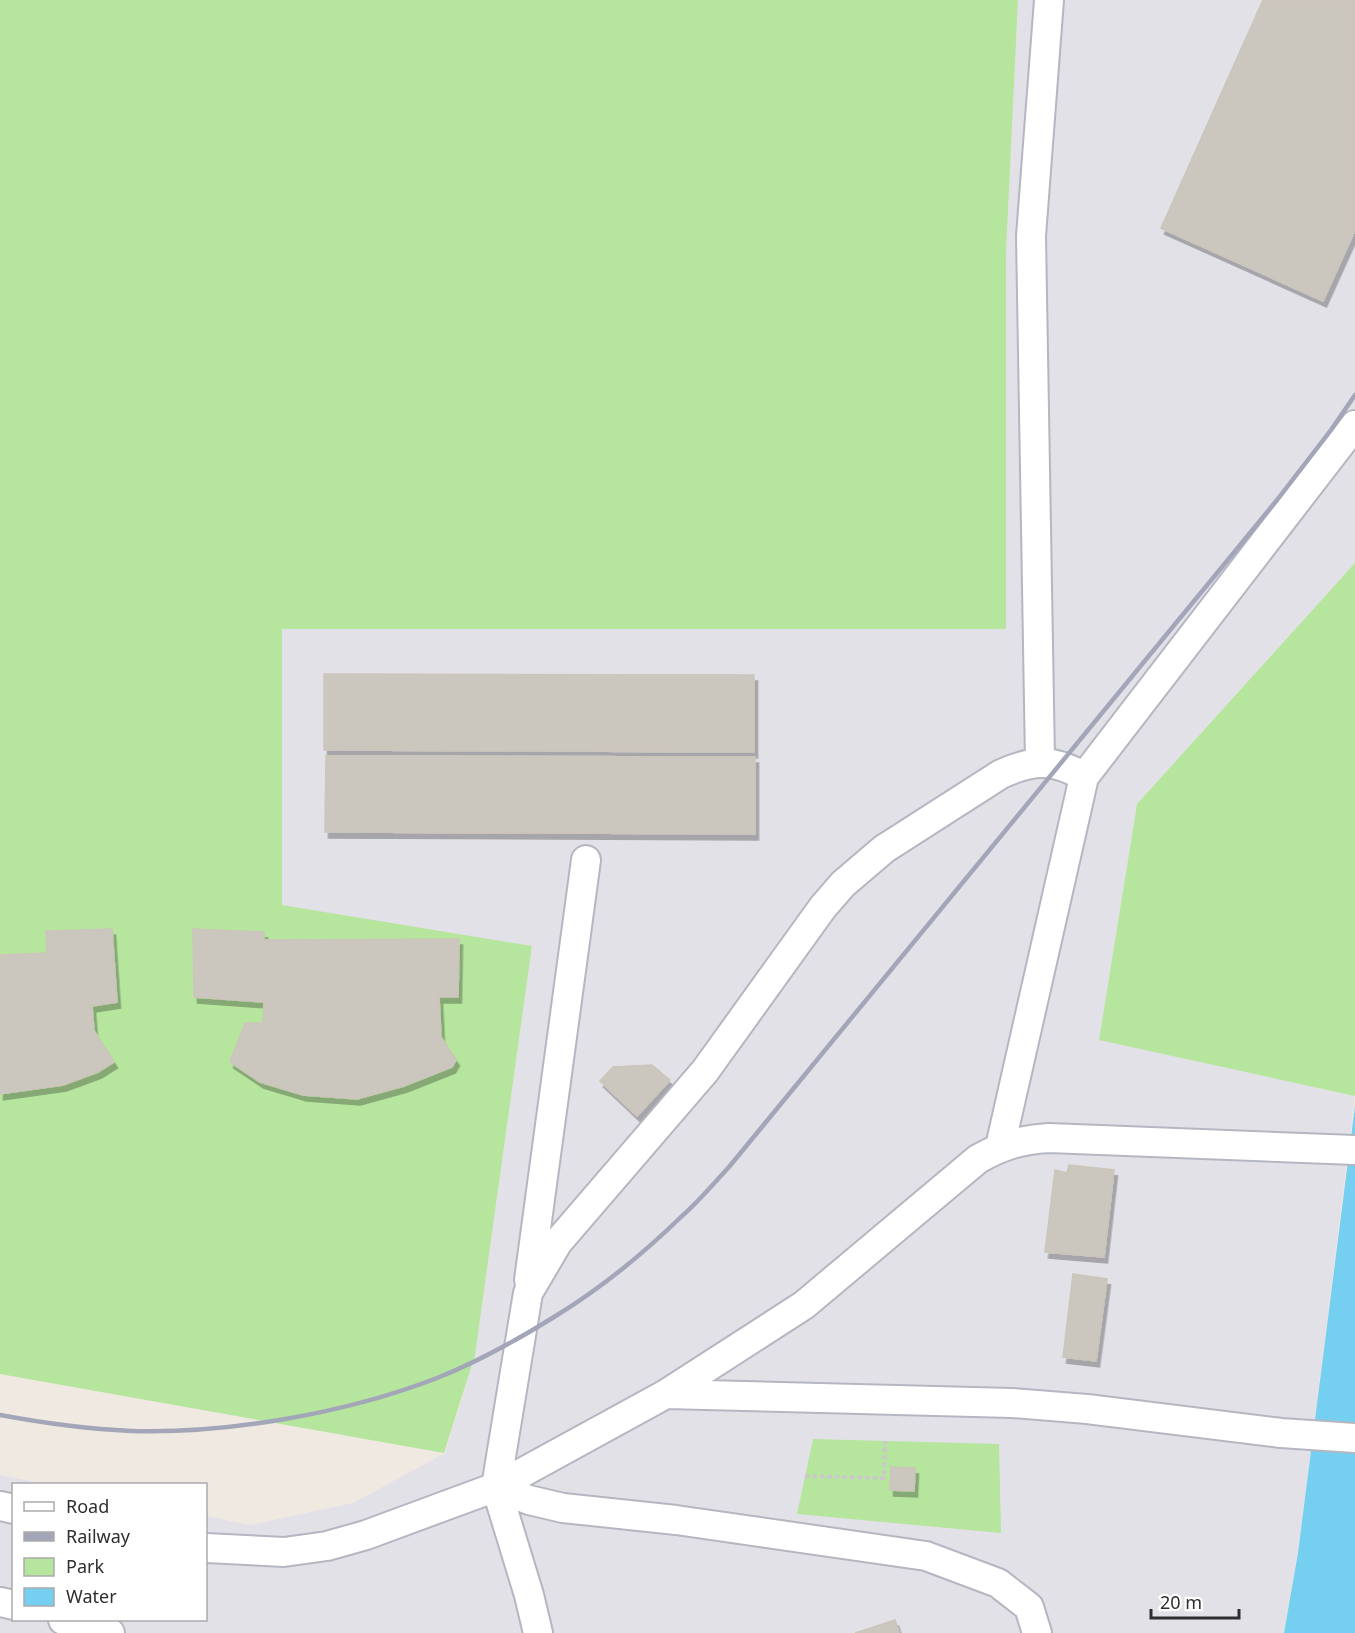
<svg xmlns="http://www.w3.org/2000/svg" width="1355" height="1633" font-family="'Noto Sans',sans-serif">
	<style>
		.industrial { fill: #e3e1e8 }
		.green { fill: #b6e59e }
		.water { fill: #75cff0 }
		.building { fill: #cbc7bf; stroke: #cbc5ba; stroke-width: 1.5; filter: url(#shadow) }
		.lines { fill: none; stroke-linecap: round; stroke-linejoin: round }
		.minor-casing { stroke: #b4b7c1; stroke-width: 32 }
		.path { stroke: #c9c9c9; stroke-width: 4; stroke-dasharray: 4.5 3; stroke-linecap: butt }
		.minor { stroke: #fff; stroke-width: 28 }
		.rail { stroke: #a3a6b8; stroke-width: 4.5 }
	</style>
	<defs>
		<filter id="shadow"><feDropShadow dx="3.5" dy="6" stdDeviation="0" flood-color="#0004"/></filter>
	</defs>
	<rect width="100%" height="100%" fill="#efe9e1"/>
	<path class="industrial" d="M 1018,0 L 1355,0 L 1355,563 L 1137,804 L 1099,1039 L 1355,1096 L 1298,1553 L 1284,1633 L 0,1633 L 0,1475 L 46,1484 L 14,1484 L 14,1620 L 206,1620 L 206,1516 L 250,1525 L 353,1503 L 445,1453 L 475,1355 L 532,947 L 281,905 L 282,629 L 1005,629 L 1006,253 Z"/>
	<path class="green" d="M 0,0 L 1018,0 L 1006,253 L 1006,629 L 282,629 L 282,905 L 532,946 L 475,1355 L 444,1453 L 0,1374 Z
		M 1355,563 L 1355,1096 L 1099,1040 L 1137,804 Z
		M 813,1439 L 999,1444 L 1001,1533 L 797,1514 Z"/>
	<path class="water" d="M 1355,1106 L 1355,1633 L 1284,1633 L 1298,1553 Z"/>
	<path class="building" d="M 1263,0 L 1355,0 L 1355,230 L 1323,301 L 1161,228 Z
		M 324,674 L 754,675 L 754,752 L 324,750 Z
		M 326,756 L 755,757 L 755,834 L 325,832 Z
		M 112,929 L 117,1002 L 92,1006 L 94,1031 L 114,1062 L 98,1072 L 63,1085 L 0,1094 L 0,955 L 47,953 L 46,931 Z
		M 193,929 L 264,932 L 264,940 L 459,939 L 458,997 L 439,997 L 441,1037 L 456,1060 L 452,1067 L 404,1086 L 357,1099 L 303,1095 L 260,1082 L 230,1062 L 245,1023 L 263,1023 L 264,1002 L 194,997 Z
		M 652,1065 L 670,1080 L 637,1116 L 600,1081 L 613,1067 Z
		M 1069,1165 L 1114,1170 L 1104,1257 L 1045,1252 L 1055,1170 L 1067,1173 Z
		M 1073,1274 L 1107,1279 L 1096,1361 L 1063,1357 Z
		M 891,1467 L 915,1468 L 914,1491 L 890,1490 Z
		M 895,1620 L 899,1633 L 855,1633 Z"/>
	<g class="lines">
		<g class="minor-casing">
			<path id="minor" d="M 1040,761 L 1031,236 L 1049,0
				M 1000,1147 L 1084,777
				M 529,1280 L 586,860
				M 666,1394 L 1012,1403 L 1087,1409 L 1281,1433 L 1355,1438
				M 496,1487 L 529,1500 L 563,1508 L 676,1520 L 926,1556 L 998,1583 L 1029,1607 L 1037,1633
				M 0,1506 L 14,1509
				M 206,1548 L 284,1552 L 327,1546 L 366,1535 L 496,1487 L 666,1394 L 804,1305 L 978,1159 C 1003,1145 1020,1140 1049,1138 L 1355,1150
				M 0,1602 L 14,1605
				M 63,1620 L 110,1633
				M 538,1633 L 529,1595 L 496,1487 L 528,1293 L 558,1242 L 705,1071 L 823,907 L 843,884 L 884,849 L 1001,774 C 1032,760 1054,758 1084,777 L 1355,425"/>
		</g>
		<path class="path" d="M 805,1476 L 884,1478 L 885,1441"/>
		<use href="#minor" class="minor"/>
		<path class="rail" d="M 0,1415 C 43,1423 87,1429 131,1431 C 228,1434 347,1413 437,1378 C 478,1362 517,1340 554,1317 C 600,1289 644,1253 682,1216 C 699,1201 714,1183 729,1167 L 1277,500 L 1331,430 L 1355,395"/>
	</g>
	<rect x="12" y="1483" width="195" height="138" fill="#ffffff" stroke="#ababab" stroke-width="1.5"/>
	<rect x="24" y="1502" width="30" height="9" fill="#ffffff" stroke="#ababab" stroke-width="1.5"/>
	<text x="66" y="1513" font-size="18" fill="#2e2e2e">Road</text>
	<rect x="24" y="1532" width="30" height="9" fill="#a3a6b8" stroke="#ababab" stroke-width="1.5"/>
	<text x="66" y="1543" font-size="18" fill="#2e2e2e">Railway</text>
	<rect x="24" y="1558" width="30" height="18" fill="#b6e59e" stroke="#ababab" stroke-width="1.5"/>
	<text x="66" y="1573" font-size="18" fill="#2e2e2e">Park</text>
	<rect x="24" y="1588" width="30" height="18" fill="#75cff0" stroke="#ababab" stroke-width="1.5"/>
	<text x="66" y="1603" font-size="18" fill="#2e2e2e">Water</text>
	<path d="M1151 1609v9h88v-9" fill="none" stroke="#2e2e2e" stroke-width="3"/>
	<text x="1160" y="1609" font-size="18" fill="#2e2e2e" stroke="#ffffff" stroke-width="4.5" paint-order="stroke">20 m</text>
</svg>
